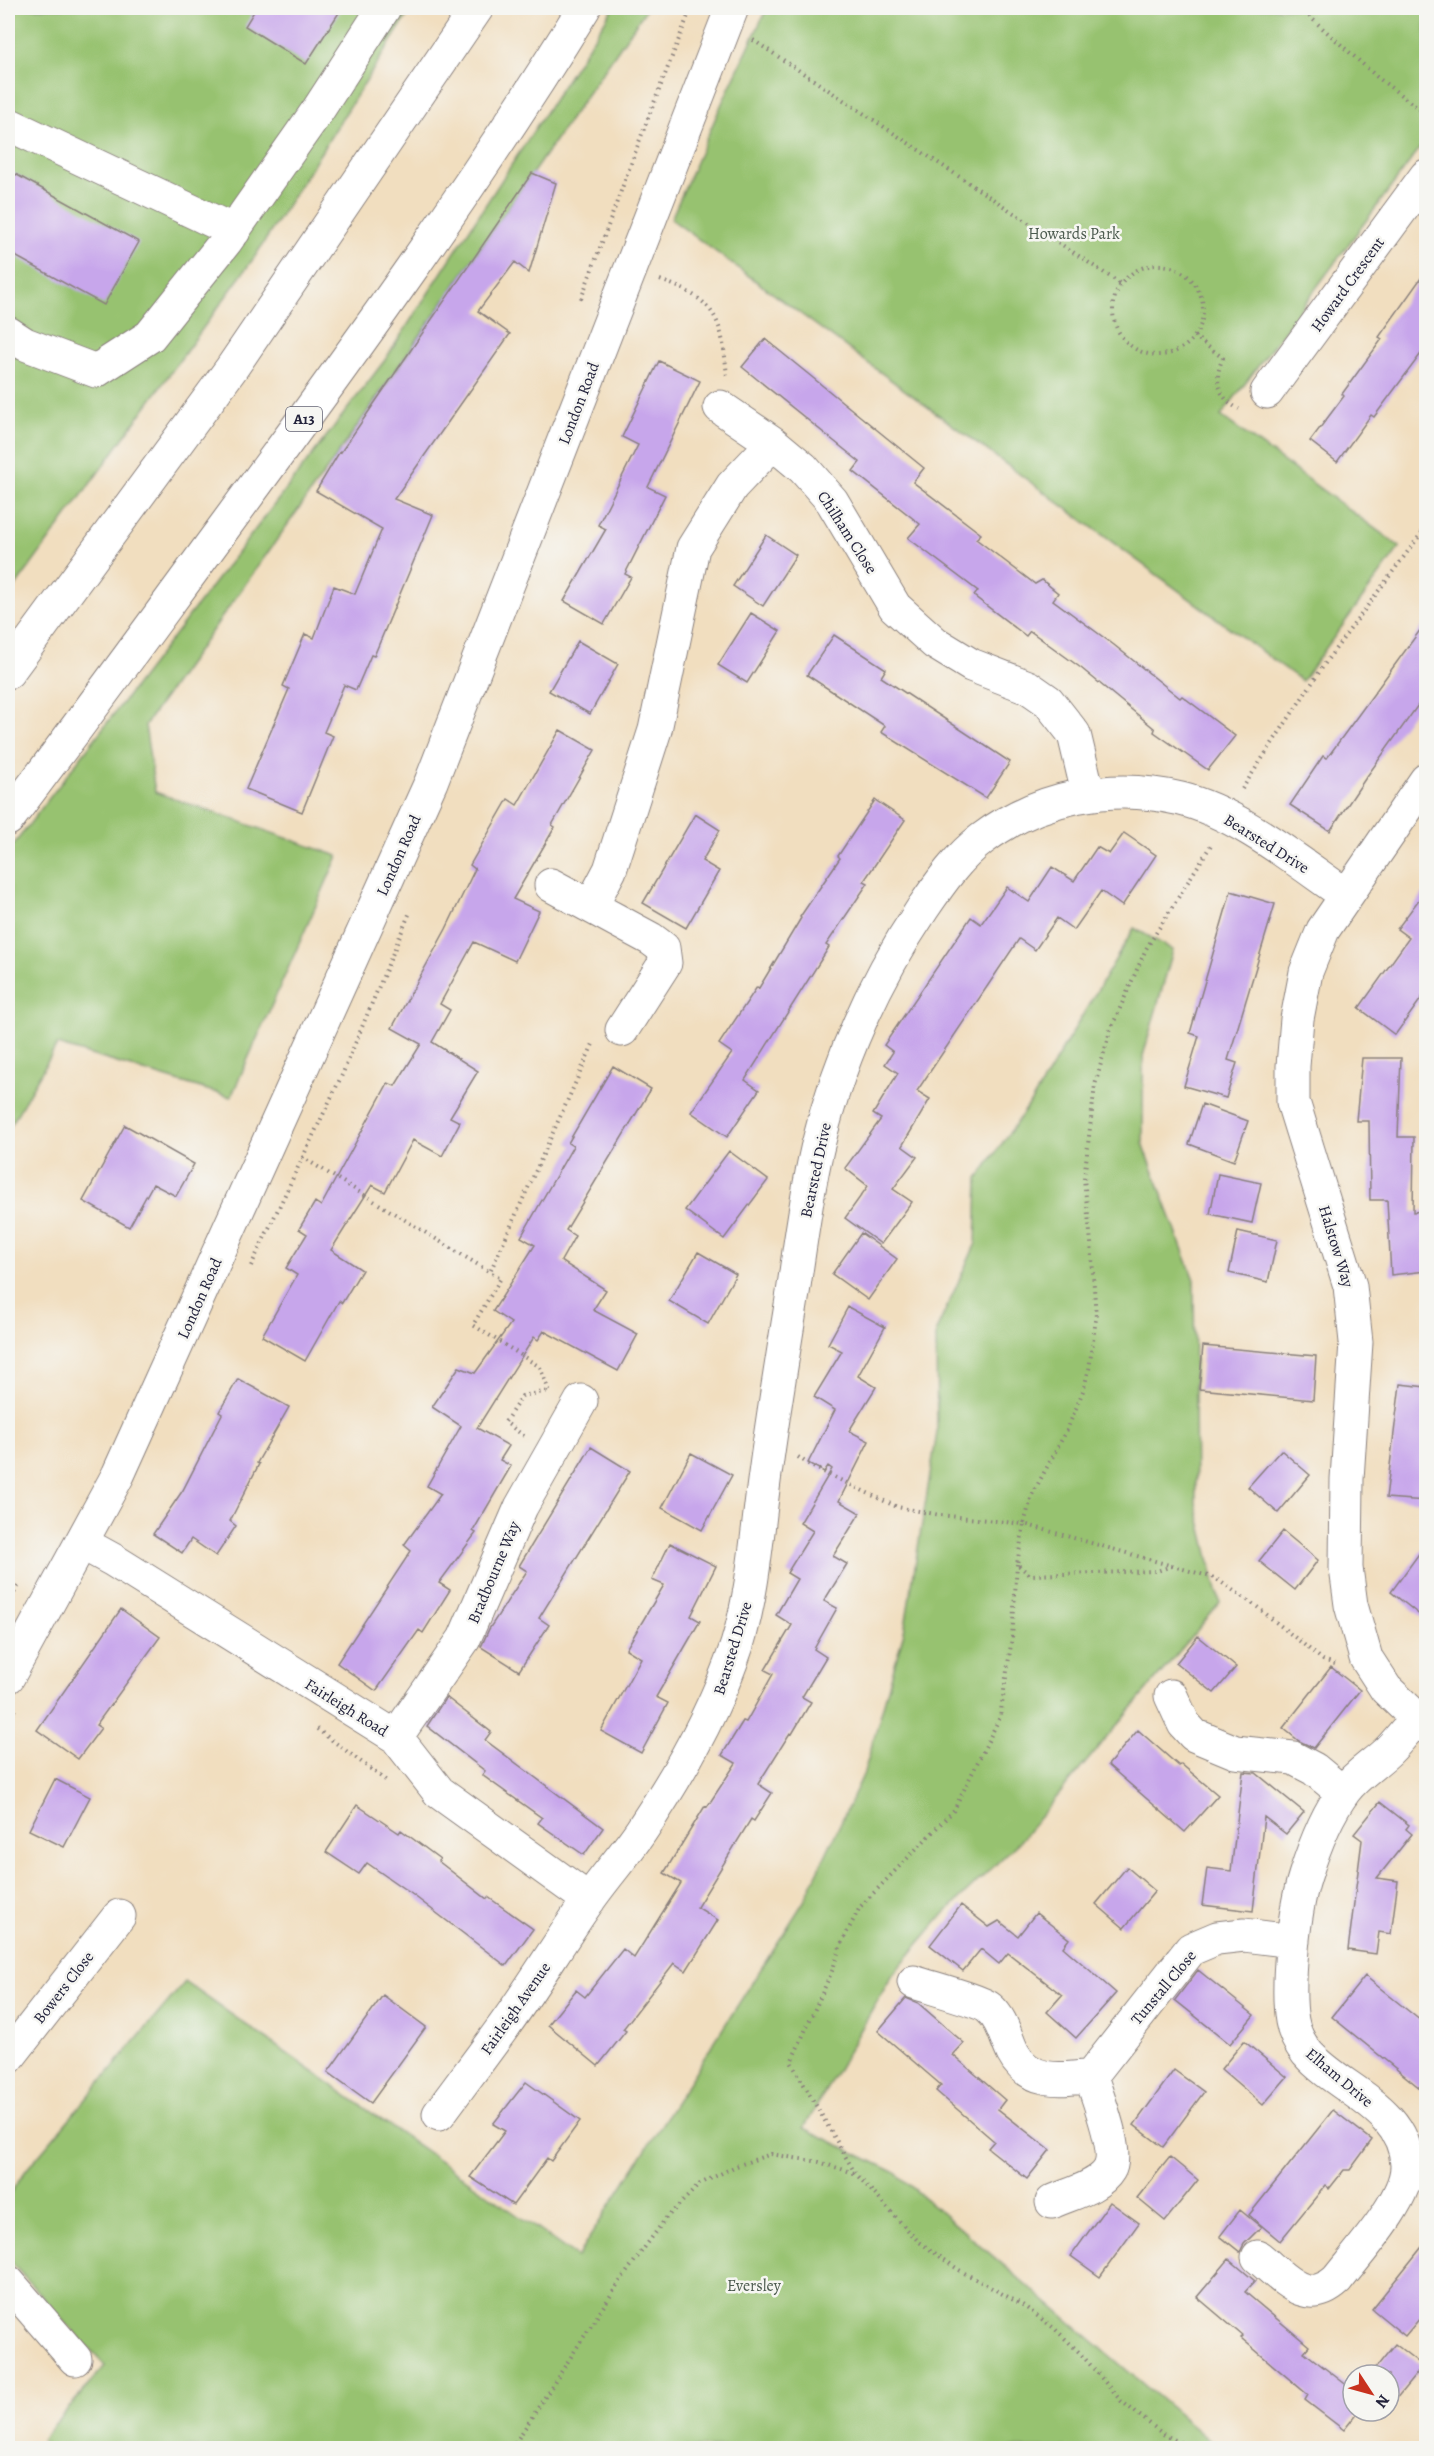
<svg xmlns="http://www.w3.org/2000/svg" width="1434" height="2456" font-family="Alegreya,serif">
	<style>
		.green { fill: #97c270; stroke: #5c7256; stroke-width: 1.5 }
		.building { fill: #c7a6eb }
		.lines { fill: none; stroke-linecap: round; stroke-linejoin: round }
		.minor-casing { stroke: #8a807d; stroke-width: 35 }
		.major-casing { stroke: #8a807d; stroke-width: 35 }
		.highway-casing { stroke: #8a807d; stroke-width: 35 }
		.path { stroke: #8a807d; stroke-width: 4; stroke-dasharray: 1.5 4.5; stroke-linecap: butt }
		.minor { stroke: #fff; stroke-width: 33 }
		.major { stroke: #fff; stroke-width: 33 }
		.highway { stroke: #fff; stroke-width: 33 }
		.labels { text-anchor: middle; stroke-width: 5; stroke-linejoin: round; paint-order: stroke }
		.shield { fill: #f6f6f2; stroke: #626272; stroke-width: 1.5 }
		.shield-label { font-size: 15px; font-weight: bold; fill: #22223b }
		.park-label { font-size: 16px; fill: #4b5a4e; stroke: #f6f6f2 }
		.street-label { font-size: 16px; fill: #22223b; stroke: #f6f6f2 }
	</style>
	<rect width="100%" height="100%" fill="#f6f6f2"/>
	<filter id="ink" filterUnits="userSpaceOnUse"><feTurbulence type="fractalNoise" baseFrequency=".0167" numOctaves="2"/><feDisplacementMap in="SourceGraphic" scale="12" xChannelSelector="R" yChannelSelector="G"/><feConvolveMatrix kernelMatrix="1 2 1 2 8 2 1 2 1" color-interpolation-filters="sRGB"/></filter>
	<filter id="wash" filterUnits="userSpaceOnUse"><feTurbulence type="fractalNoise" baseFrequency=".008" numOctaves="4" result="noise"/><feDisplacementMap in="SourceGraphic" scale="24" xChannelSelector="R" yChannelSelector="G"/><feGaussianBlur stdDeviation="1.35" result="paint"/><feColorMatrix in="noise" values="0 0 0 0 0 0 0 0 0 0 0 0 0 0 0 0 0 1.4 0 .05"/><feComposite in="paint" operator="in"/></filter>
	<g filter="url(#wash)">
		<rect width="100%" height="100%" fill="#f1debf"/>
		<path class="green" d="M 8,8 L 412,8 L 256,255 L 8,597 Z
			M 613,8 L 647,8 L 340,451 L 145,725 L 155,792 L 338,856 L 231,1097 L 57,1045 L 8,1130 L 8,852 L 385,360 Z
			M 767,8 L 1426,8 L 1426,140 L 1221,416 L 1400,547 L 1302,681 L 671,219 L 722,103 Z
			M 1134,928 L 1173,950 L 1143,1056 L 1143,1143 L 1194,1280 L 1196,1504 L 1220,1603 L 1019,1842 L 944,1914 L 893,1974 L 804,2128 L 894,2172 L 1210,2441 L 1222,2448 L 52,2448 L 41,2440 L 105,2366 L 8,2259 L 8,2196 L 27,2169 L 185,1982 L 577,2257 L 803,1903 L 864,1773 L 904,1632 L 937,1433 L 936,1331 L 976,1243 L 978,1178 L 1033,1099 Z"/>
		<g id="blocks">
			<path class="building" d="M 256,8 L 342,8 L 306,64 L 245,26 Z
				M 8,170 L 139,242 L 104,305 L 8,252 Z
				M 532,173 L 556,183 L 529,273 L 515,262 L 478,311 L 510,334 L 394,499 L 433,515 L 374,656 L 371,655 L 356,690 L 344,685 L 324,732 L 333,736 L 302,812 L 246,789 L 289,689 L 283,686 L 305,634 L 314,638 L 334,586 L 355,594 L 382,529 L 316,491 L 340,451 L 341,452 Z
				M 1426,271 L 1426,347 L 1374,417 L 1371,415 L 1337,462 L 1310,441 L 1344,396 L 1342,394 L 1382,339 L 1379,337 Z
				M 765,339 L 924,468 L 913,482 L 981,534 L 976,539 L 1035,584 L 1042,580 L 1058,593 L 1053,600 L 1114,645 L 1180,698 L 1182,696 L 1235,736 L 1208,770 L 1154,732 L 1155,729 L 1081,668 L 1030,631 L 1026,636 L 974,596 L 978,591 L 908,538 L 920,524 L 853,471 L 860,462 L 742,367 Z
				M 659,361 L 700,381 L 648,487 L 665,495 L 625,574 L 631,577 L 604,624 L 564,601 L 606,529 L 598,525 L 638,445 L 622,437 Z
				M 766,535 L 796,555 L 763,606 L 733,586 Z
				M 751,613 L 780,631 L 747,683 L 718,665 Z
				M 1426,622 L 1426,694 L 1365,779 L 1330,831 L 1290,805 L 1323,756 L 1327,758 Z
				M 834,635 L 886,669 L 881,677 L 1010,762 L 986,798 L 881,732 L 885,726 L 807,675 Z
				M 578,641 L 618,664 L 590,714 L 549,691 Z
				M 560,730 L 595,750 L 552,825 L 555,827 L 513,899 L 539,911 L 515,961 L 474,942 L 440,1004 L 450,1010 L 432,1042 L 478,1071 L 450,1117 L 460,1122 L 442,1156 L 413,1140 L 385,1192 L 372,1185 L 331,1250 L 362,1270 L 342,1303 L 339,1301 L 305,1361 L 262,1336 L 297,1275 L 286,1268 L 307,1234 L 299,1229 L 315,1202 L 321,1206 L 388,1083 L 395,1086 L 421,1044 L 392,1028 L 446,929 L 475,869 L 470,865 L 508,799 L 517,805 Z
				M 875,800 L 905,820 L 864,881 L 868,883 L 826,945 L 829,947 L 745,1080 L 759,1090 L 727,1137 L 691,1112 L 732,1053 L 719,1044 L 757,987 L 759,988 L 801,918 L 800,917 L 840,858 L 838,856 Z
				M 695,814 L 720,830 L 702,861 L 719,871 L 686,928 L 643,903 Z
				M 1124,833 L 1156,855 L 1122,906 L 1101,891 L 1074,930 L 1057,918 L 1035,950 L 1019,939 L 917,1091 L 930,1099 L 902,1146 L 917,1157 L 893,1189 L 912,1202 L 881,1244 L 845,1218 L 868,1186 L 845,1168 L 881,1119 L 873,1114 L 898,1073 L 885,1064 L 893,1052 L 884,1045 L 971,917 L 981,924 L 1007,887 L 1029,902 L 1052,867 L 1074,881 L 1097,847 L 1109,854 Z
				M 1426,890 L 1426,992 L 1395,1035 L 1359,1008 L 1409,938 L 1397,929 Z
				M 1231,891 L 1275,904 L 1228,1060 L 1237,1063 L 1226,1098 L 1184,1086 L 1199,1036 L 1190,1033 Z
				M 1362,1058 L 1401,1058 L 1398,1137 L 1414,1137 L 1413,1212 L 1424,1211 L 1426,1271 L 1391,1275 L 1387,1200 L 1370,1200 L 1369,1121 L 1356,1121 Z
				M 613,1066 L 651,1089 L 566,1230 L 575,1236 L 561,1261 L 606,1290 L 593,1310 L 638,1334 L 618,1371 L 544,1331 L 538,1340 L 534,1337 L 477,1428 L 509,1446 L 500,1460 L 511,1466 L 473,1531 L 476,1533 L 439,1583 L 450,1590 L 423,1633 L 419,1630 L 376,1691 L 337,1663 L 411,1551 L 404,1545 L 441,1494 L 427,1486 L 461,1426 L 432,1407 L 459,1367 L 475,1373 L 511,1323 L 493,1311 L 535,1245 L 521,1237 L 573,1146 L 568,1143 Z
				M 1202,1104 L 1248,1121 L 1234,1161 L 1189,1144 Z
				M 125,1125 L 194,1164 L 176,1196 L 153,1184 L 129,1227 L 83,1201 Z
				M 729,1151 L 768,1180 L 724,1239 L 685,1210 Z
				M 1218,1174 L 1261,1183 L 1252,1223 L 1210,1214 Z
				M 1238,1231 L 1277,1240 L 1268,1282 L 1229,1273 Z
				M 861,1233 L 897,1259 L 868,1300 L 832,1274 Z
				M 698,1252 L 736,1274 L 708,1324 L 669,1301 Z
				M 848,1307 L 885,1327 L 858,1376 L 876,1387 L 849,1431 L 869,1441 L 839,1501 L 860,1513 L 833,1556 L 847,1564 L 824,1601 L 837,1608 L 814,1649 L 826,1657 L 802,1697 L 811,1702 L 792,1734 L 790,1733 L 758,1784 L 772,1793 L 754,1821 L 751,1819 L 697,1907 L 718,1920 L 686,1971 L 674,1963 L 623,2029 L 626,2031 L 598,2066 L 548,2025 L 576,1990 L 585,1997 L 623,1949 L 634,1958 L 681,1883 L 664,1873 L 705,1806 L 707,1807 L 736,1763 L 722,1755 L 743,1721 L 746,1722 L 773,1674 L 765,1670 L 792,1625 L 776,1615 L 797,1579 L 787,1573 L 813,1531 L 800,1523 L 832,1469 L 828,1466 L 824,1472 L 808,1463 L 835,1410 L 814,1397 L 842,1351 L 828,1344 Z
				M 1203,1346 L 1316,1356 L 1313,1400 L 1199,1389 Z
				M 238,1379 L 289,1407 L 257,1463 L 259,1464 L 230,1521 L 236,1526 L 216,1556 L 191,1539 L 182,1553 L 153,1534 L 183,1490 L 222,1414 L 219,1412 Z
				M 1400,1384 L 1426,1387 L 1426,1501 L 1386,1498 Z
				M 591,1447 L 630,1471 L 539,1618 L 549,1625 L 519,1671 L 481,1647 L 489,1629 L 527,1571 L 519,1566 Z
				M 1281,1450 L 1310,1475 L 1278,1513 L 1248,1487 Z
				M 691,1453 L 732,1475 L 702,1530 L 662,1508 Z
				M 1283,1531 L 1318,1560 L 1295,1590 L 1259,1561 Z
				M 670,1543 L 716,1566 L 691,1616 L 700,1621 L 656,1697 L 668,1703 L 641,1753 L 601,1731 L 641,1658 L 626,1649 L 664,1585 L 652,1580 Z
				M 1426,1544 L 1426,1620 L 1391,1592 Z
				M 121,1609 L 160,1637 L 96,1725 L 101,1728 L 78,1759 L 37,1730 Z
				M 1198,1636 L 1236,1667 L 1214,1693 L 1176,1663 Z
				M 1331,1667 L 1360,1690 L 1314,1748 L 1299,1741 L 1283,1728 Z
				M 446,1697 L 491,1732 L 485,1740 L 603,1828 L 584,1855 L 538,1823 L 542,1818 L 482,1775 L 485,1771 L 427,1726 Z
				M 1138,1730 L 1179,1766 L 1181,1764 L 1218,1795 L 1185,1832 L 1108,1765 Z
				M 1243,1772 L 1256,1773 L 1304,1812 L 1286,1834 L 1264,1817 L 1253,1911 L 1202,1905 L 1207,1868 L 1231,1871 Z
				M 55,1779 L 90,1797 L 64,1847 L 29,1830 Z
				M 1380,1802 L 1409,1825 L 1406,1829 L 1412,1834 L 1377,1878 L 1398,1881 L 1391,1934 L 1379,1932 L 1376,1954 L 1348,1950 L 1362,1840 L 1354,1834 Z
				M 357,1805 L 399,1833 L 401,1830 L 440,1859 L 438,1861 L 487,1899 L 488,1897 L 533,1929 L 506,1966 L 413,1895 L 367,1863 L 359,1874 L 326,1852 Z
				M 1127,1867 L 1155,1891 L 1124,1928 L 1096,1904 Z
				M 961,1905 L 989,1927 L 999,1921 L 1018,1936 L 1036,1913 L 1069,1939 L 1063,1947 L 1116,1993 L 1076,2038 L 1047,2012 L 1062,1995 L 1008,1953 L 999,1964 L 981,1949 L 963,1971 L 930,1945 Z
				M 1198,1970 L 1254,2015 L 1230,2044 L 1175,2000 Z
				M 1365,1976 L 1426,2025 L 1426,2093 L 1332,2017 Z
				M 383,1995 L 426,2027 L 371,2103 L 328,2072 Z
				M 906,1998 L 918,2003 L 964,2043 L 953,2055 L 1005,2100 L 998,2109 L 1050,2150 L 1027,2179 L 988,2148 L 994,2141 L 936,2091 L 941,2085 L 878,2031 Z
				M 1244,2041 L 1287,2077 L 1263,2105 L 1221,2069 Z
				M 1174,2070 L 1204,2092 L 1163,2147 L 1134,2125 Z
				M 526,2082 L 580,2121 L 551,2161 L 547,2158 L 513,2205 L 470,2177 L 505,2131 L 493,2124 Z
				M 1333,2110 L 1372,2140 L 1350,2170 L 1344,2170 L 1329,2189 L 1325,2186 L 1280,2241 L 1249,2215 Z
				M 1170,2157 L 1198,2180 L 1165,2221 L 1137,2198 Z
				M 1110,2202 L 1139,2223 L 1100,2277 L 1071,2256 Z
				M 1240,2210 L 1261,2227 L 1244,2244 L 1240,2252 L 1220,2236 Z
				M 1426,2242 L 1426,2311 L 1405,2336 L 1372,2309 Z
				M 1229,2259 L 1255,2281 L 1245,2292 L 1309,2346 L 1304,2352 L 1353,2390 L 1353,2411 L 1359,2411 L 1344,2430 L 1305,2400 L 1308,2395 L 1241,2338 L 1243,2336 L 1197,2297 Z
				M 1395,2344 L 1423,2366 L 1391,2405 L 1389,2403 L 1389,2375 L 1370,2375 Z"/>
		</g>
	</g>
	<g filter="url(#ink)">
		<use href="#blocks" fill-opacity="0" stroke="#8a807d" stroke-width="1.5"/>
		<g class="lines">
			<g class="minor-casing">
				<path id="minor" d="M 8,124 L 234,231
					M 8,333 L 25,344 L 96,371 L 150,336 L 226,241 L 318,110 L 384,8
					M 1267,392 L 1426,176
					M 720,407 L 773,443
					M 1426,780 L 1323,930 L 1306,972 L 1297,1019 L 1293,1066 L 1293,1102 L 1350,1286 L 1356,1342 L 1347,1479 L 1346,1568 L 1351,1605 L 1366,1658 L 1386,1689 L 1426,1727
					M 551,885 L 651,939 L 663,948 L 665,963 L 622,1030
					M 591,906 L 610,870 L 655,730 L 693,548 L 732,486 L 773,443 L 803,468 L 832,501 L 895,607 L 935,643 L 971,665 L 1028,687 L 1048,701 L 1074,734 L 1088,793
					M 82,1543 L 113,1560 L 396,1737 L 439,1792 L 589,1900
					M 1171,1696 L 1184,1724 L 1194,1735 L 1235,1752 L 1293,1758 L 1314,1769 L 1343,1793
					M 396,1737 L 464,1639 L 521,1507 L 581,1401
					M 914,1982 C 928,1987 981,2001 989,2008 C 1003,2020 1005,2037 1013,2053 C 1029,2084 1061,2080 1091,2076
					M 8,2058 L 119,1916
					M 439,2114 C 461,2084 483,2055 504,2026 C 533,1986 558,1944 586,1904 C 603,1879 624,1856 641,1831 C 680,1773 715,1712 737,1645 C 754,1590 757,1531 765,1474 C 773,1414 783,1354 793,1293 C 800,1245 806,1197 817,1149 C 838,1061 872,984 923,908 C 940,883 958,857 982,839 C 1039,796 1112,782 1181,799 C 1238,813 1298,862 1346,895
					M 1052,2202 C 1069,2194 1099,2187 1109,2170 C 1120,2152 1097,2097 1091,2076 L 1191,1949 L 1217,1938 L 1244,1935 L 1293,1941
					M 1258,2257 C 1283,2277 1306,2308 1337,2280 C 1358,2253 1408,2199 1407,2165 C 1405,2107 1340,2091 1307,2053 C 1300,2044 1294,2032 1292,2021 C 1286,1986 1294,1910 1305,1876 C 1314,1847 1327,1814 1345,1790 C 1357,1774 1376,1763 1389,1750 C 1399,1740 1407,1729 1416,1719
					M 8,2282 L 75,2359"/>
			</g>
			<g class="major-casing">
				<path id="major" d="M 8,1677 L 118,1475 L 431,782 L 732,8"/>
			</g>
			<g class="highway-casing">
				<path id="highway" d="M 8,672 L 231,369 L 477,8
					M 8,819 C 83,721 155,621 228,522 C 352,354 475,185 584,8"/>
			</g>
			<path class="path" d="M 1300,8 L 1377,77 L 1426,114
				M 753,40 L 1121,284
				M1113 310a45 45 0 1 1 90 0a45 45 0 1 1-90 0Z
				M 660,280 C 718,300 722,320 727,377
				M 581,299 L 645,126 L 691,8
				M 1194,336 L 1223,358 C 1213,379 1218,398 1239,409
				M 1242,789 L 1328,659 L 1426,527
				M 302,1157 L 490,1272
				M 251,1266 L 342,1075 L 410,912
				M 549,1391 L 540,1367 L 473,1325 L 501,1278 L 490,1272 L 593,1044
				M 524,1436 L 505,1422 L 522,1396 L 549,1391
				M 798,1457 L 811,1466 L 897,1507 L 940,1515 L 1024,1524 L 1032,1495 L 1067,1430 L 1083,1391 L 1089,1369 L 1096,1318 L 1091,1242 L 1084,1179 L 1095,1085 L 1110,1031 L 1146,949 L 1211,845
				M 1017,1564 L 1012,1638 L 1000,1717 L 954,1810 L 860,1907 L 841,1944 L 833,1969 L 791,2062 L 855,2173 L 918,2241 L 959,2270 L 1021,2304 L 1054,2328 L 1081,2354 L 1121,2401 L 1163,2434 L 1185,2445 L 1200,2448
				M 1172,1566 L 1157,1571 L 1030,1575 L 1017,1564 L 1024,1524 L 1215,1578 L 1256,1606 L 1323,1660 L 1335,1664
				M 8,1603 L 19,1585
				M 8,1721 L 15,1709
				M 317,1729 L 388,1782
				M 512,2448 L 618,2284 L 666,2218 L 700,2184 L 736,2166 L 771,2154 L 819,2162 L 854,2173"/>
			<use href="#minor" class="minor"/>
			<use href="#major" class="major"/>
			<use href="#highway" class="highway"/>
		</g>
	</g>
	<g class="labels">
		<rect class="shield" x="286" y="407" width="36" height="24" rx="4.5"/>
		<g class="shield-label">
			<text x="304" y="424">A13</text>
		</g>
		<g class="park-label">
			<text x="1074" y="239">Howards Park</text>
			<text x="754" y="2291">Eversley</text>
		</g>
		<g class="street-label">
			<text transform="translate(1347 284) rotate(-54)" y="6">Howard Crescent</text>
			<text transform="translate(578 403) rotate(-69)" y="6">London Road</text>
			<text transform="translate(848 532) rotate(57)" y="6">Chilham Close</text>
			<text transform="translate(1267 843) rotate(32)" y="6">Bearsted Drive</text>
			<text transform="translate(398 855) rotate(-66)" y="6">London Road</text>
			<text transform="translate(815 1170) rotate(-78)" y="6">Bearsted Drive</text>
			<text transform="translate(1337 1246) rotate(73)" y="6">Halstow Way</text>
			<text transform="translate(199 1298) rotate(-66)" y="6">London Road</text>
			<text transform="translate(493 1572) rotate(-67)" y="6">Bradbourne Way</text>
			<text transform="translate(732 1648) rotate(-73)" y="6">Bearsted Drive</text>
			<text transform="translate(347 1707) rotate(32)" y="6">Fairleigh Road</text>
			<text transform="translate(63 1987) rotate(-52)" y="6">Bowers Close</text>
			<text transform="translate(1163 1987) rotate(-50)" y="6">Tunstall Close</text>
			<text transform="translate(515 2008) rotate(-55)" y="6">Fairleigh Avenue</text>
			<text transform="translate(1340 2077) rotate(40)" y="6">Elham Drive</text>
		</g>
	</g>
	<rect width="1434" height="2456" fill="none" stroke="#f6f6f2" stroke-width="30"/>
	<g transform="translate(1371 2393) rotate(126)"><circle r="28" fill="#f6f6f2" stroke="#a1a1a9" stroke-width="1.5"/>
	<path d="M0-4.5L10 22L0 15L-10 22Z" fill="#c8321e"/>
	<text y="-9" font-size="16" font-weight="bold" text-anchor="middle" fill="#22223b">N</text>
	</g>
</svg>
